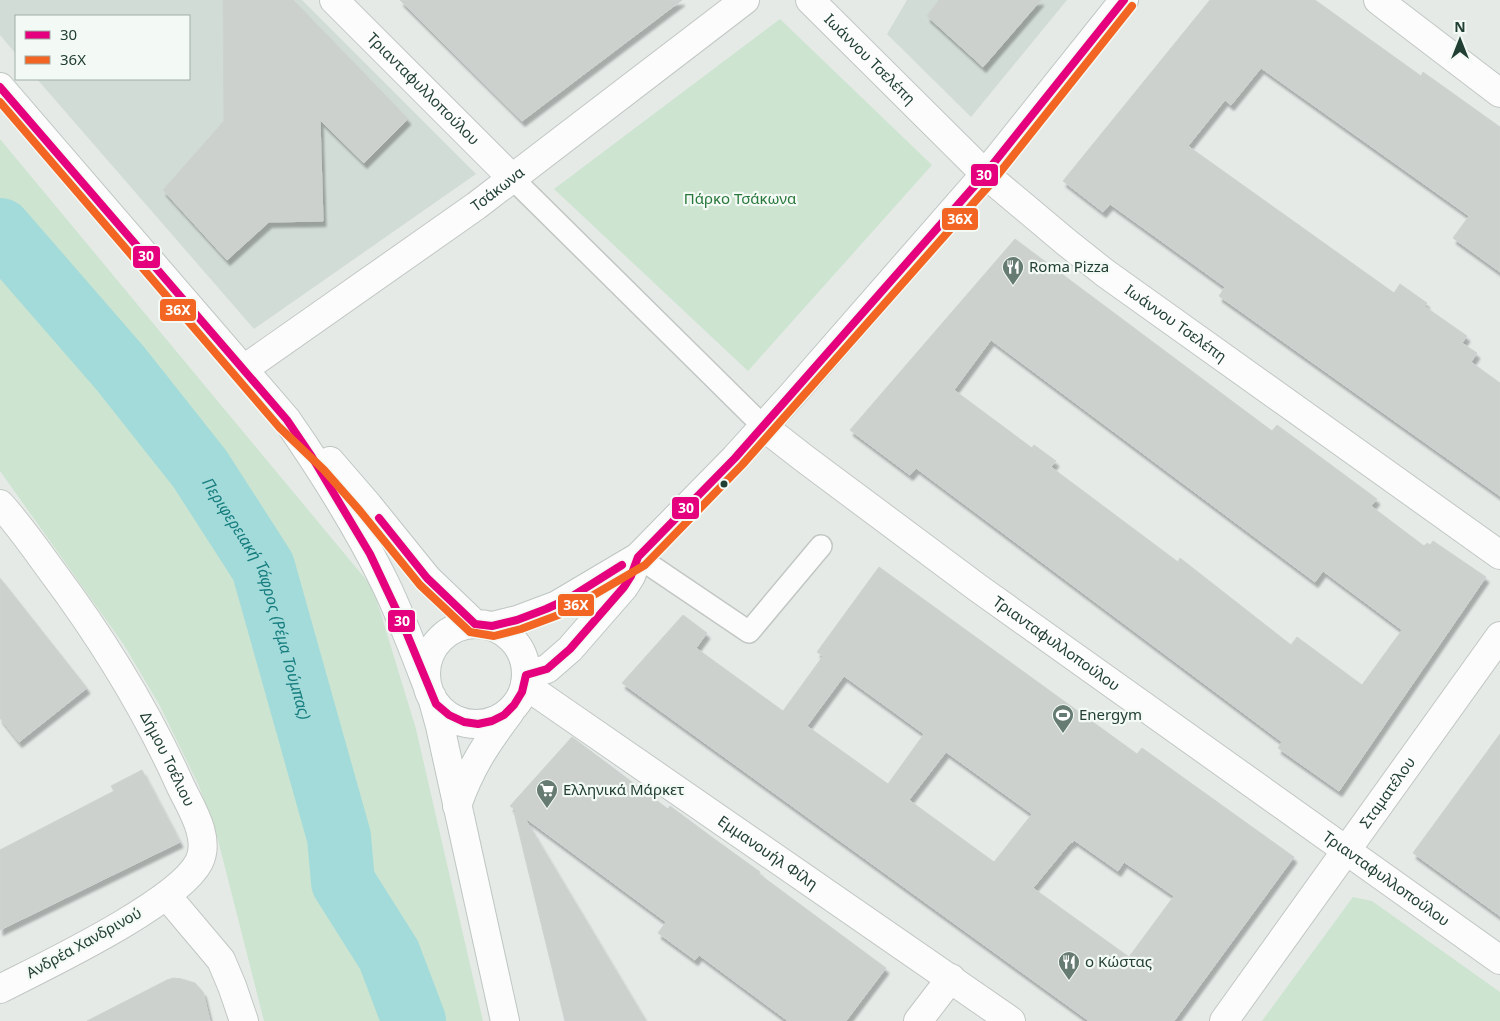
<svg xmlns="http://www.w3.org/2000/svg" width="1500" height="1021" font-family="'Noto Sans',sans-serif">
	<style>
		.built { fill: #d2dcd6 }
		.green { fill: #cde4d0 }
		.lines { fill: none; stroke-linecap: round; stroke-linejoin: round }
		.river { stroke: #a3dbda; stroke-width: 64 }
		.building { fill: #ccd1ce; stroke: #cdd3d0; fill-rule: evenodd; filter: url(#shadow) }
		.lane-casing { stroke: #c2c7c4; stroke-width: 24 }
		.street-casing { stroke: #c2c7c4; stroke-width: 30 }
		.secondary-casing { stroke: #bec6c2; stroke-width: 30 }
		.lane { stroke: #fbfcfb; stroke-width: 21 }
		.street { stroke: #fbfcfb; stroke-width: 28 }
		.secondary { stroke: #fbfcfb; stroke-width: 28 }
		.bus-1-casing { stroke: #f3f9f5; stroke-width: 11 }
		.bus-2-casing { stroke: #f3f9f5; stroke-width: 11 }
		.bus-1 { stroke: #e5007d; stroke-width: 8 }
		.bus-2 { stroke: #f26522; stroke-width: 8 }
		.bus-dot { fill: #213f32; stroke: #f3f9f5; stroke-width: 2 }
		.labels { text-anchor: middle; stroke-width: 4.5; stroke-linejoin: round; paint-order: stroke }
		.street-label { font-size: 15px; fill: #213f32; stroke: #f3f9f5 }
		.park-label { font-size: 15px; fill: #28783b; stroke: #f3f9f5 }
		.poi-label { font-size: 15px; fill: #213f32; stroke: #f3f9f5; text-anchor: start }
		.water-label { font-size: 16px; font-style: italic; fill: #177d7f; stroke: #f3f9f5 }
		.line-badge { stroke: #f3f9f5; stroke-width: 2 }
		.badge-label { font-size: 14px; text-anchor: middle; font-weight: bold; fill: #fff }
	</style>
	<defs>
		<filter id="shadow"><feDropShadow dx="3" dy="5.5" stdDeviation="1" flood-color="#0004"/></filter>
	</defs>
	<rect width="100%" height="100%" fill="#e5eae7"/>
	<path class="built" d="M 0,0 L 302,0 L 476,174 L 254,329 L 37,79 L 189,79 L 189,16 L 16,16 L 16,54 L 0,35 Z
		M 907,0 L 1067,0 L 971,117 L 887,34 Z"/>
	<path class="green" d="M 780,19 L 932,165 L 748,371 L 554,189 Z
		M 0,139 L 373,588 L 416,729 L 483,1021 L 264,1021 L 218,840 L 199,786 L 160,706 L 124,645 L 0,471 Z
		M 1353,897 L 1372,901 L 1500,992 L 1500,1021 L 1262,1021 Z"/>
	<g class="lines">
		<path class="river" id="s1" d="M 0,230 L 120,368 L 200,469 L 263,567 L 339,837 L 343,882 L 389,955 L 414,1021"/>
	</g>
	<path class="building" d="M 223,0 L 293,0 L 408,119 L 364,163 L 320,120 L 323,221 L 269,222 L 227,260 L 163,190 L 224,121 Z
		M 400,0 L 682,0 L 522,121 Z
		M 939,0 L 1041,0 L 983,67 L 927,16 Z
		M 1210,0 L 1315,0 L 1421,76 L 1423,72 L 1500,127 L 1500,272 L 1453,238 L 1469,216 L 1261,68 L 1231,105 L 1225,100 L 1188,146 L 1394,293 L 1400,284 L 1427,303 L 1424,306 L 1467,336 L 1462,343 L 1477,353 L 1471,362 L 1500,383 L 1500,496 L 1219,296 L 1225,287 L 1110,204 L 1103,212 L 1063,181 Z
		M 1015,239 L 1272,431 L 1277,425 L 1323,459 L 1377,499 L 1371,506 L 1424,546 L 1427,543 L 1430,545 L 1433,541 L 1486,577 L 1339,791 L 1278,748 L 1282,742 L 916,468 L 910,475 L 850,430 ZM 991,340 L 1315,582 L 1323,571 L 1402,630 L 1362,685 L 1297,637 L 1291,645 L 1180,558 L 1178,562 L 1051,467 L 1056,461 L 1034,445 L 1032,448 L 954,390 Z
		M 879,567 L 1137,754 L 1142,748 L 1294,857 L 1174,1021 L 1089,1021 L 622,683 L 683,615 L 707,633 L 696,648 L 783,711 L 823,656 L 817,652 ZM 844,676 L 924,734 L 888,784 L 807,726 ZM 946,752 L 1032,814 L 994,862 L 909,800 ZM 1074,840 L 1118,871 L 1124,862 L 1174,896 L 1129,957 L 1033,888 L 1071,842 L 1072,843 Z
		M 0,578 L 87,688 L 19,742 L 0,718 Z
		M 1500,734 L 1500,916 L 1413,853 Z
		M 572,737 L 668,809 L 670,806 L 713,838 L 760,872 L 759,874 L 886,968 L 846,1021 L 788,1021 L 699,955 L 695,960 L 658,933 L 666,922 L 524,817 L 646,1021 L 565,1021 L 514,812 L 517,811 L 510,806 Z
		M 142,770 L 180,842 L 0,930 L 0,850 L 114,791 L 111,786 Z
		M 173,978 L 182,979 L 195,983 L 203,992 L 210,1021 L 87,1021 L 167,980 Z"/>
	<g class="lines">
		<g class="lane-casing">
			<path id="lane" d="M 512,178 L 764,427
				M 638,557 L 749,632 L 821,546"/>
		</g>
		<g class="street-casing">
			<g id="street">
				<path id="s2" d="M 334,0 L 512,178"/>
				<path id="s3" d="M 810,0 L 985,174 L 1066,242 L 1105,273 L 1500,555"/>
				<path d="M 1378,0 L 1500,93"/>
				<path id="s4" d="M 244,369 L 476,206 L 745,0"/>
				<path id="s5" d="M 764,427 L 805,459 L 978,588 L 1500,960"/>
				<path id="s6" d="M 0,504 C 19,525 35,548 51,570 C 102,638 146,709 181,787 C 191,808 211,838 199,862 C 178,903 45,966 0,989"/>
				<path id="s7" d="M 525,685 L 1011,1021"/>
				<path d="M 167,896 L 221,960 L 232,986 L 244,1021"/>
				<path d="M 918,1021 L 951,978"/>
				<path id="s8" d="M 1224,1021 L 1500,636"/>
			</g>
		</g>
		<g class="secondary-casing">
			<path id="secondary" d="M 0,87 L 287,420 C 323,472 357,526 385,583 C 401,616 414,651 427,685
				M 330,461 L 368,505 L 427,578 L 475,624
				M426 674a50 50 0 1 1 100 0a50 50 0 1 1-100 0Z
				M 492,626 L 517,620 L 557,605 L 638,557 L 735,458 L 792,395 L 985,174 L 1124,0
				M 526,675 L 547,669 L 570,649 L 624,587 L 631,576 L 638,557
				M 432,697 L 440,726 L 505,1021
				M 457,806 C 470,768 486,744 510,712"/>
		</g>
		<use href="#lane" class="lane"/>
		<use href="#street" class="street"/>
		<use href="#secondary" class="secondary"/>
		<g class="bus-1-casing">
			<path id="bus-1" d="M 0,87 L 287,420 L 312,457 L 370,554 L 402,622 L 436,704 L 449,715 L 464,722 L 478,724 L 492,721 L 504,715 L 514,705 L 522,692 L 526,675 L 547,669 L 570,649 L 624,587 L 631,576 L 638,557 L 735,458 L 985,174 L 1124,0
				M 379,518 L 427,578 L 475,624 L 492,626 L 517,620 L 546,609 L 568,599 L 622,565"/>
		</g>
		<g class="bus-2-casing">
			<path id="bus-2" d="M 0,102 L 279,427 L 324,470 L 360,511 L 420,585 L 470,632 L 494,636 L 521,629 L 561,614 L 645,565 L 742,465 L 993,181 L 1132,6"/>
		</g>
		<use href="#bus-1" class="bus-1"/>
		<use href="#bus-2" class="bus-2"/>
	</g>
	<defs>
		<g id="restaurant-pin" transform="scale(1.125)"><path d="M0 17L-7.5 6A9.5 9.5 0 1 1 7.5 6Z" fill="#667b71" stroke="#f3f9f5"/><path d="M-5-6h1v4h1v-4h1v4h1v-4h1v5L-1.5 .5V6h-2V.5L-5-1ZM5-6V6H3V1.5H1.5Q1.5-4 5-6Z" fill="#fff"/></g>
		<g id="stadium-pin" transform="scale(1.125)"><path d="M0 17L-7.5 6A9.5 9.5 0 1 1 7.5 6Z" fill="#667b71" stroke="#f3f9f5"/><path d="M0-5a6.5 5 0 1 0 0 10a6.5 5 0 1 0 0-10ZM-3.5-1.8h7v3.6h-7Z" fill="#fff"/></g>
		<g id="supermarket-pin" transform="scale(1.125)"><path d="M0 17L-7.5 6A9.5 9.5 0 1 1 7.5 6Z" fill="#667b71" stroke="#f3f9f5"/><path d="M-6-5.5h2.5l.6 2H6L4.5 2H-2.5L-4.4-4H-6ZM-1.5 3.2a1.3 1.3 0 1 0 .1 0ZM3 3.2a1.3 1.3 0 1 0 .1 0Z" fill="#fff"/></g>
	</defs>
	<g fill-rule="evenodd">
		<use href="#restaurant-pin" x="1013" y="267"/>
		<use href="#stadium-pin" x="1063" y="715"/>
		<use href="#supermarket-pin" x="547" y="790"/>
		<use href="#restaurant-pin" x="1069" y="962"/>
	</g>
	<circle class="bus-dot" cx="724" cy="484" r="4.5"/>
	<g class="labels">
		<g class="street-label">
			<text dy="5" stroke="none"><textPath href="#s3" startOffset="84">Ιωάννου Τσελέπη</textPath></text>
			<text dy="5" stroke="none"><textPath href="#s2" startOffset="126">Τριανταφυλλοπούλου</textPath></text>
			<text dy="5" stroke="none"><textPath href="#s4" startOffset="311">Τσάκωνα</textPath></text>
			<text dy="5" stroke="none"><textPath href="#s3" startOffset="489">Ιωάννου Τσελέπη</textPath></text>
			<text dy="5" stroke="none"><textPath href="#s5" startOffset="364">Τριανταφυλλοπούλου</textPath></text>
			<text dy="5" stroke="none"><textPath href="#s6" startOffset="306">Δήμου Τσέλιου</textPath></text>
			<text dy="5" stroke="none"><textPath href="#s8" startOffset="281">Σταματέλου</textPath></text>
			<text dy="5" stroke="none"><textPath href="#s7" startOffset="295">Εμμανουήλ Φίλη</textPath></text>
			<text dy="5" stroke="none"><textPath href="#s5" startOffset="769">Τριανταφυλλοπούλου</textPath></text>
			<text transform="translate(84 943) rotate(-29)" y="5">Ανδρέα Χανδρινού</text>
		</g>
		<g class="park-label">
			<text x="740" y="204">Πάρκο Τσάκωνα</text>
		</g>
		<g class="poi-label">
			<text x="1029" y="272">Roma Pizza</text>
			<text x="1079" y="720">Energym</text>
			<text x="563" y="795">Ελληνικά Μάρκετ</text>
			<text x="1085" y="967">ο Κώστας</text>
		</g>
		<g class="water-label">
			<text dy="6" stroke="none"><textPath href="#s1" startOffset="455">Περιφερειακή Τάφρος (Ρέμα Τούμπας)</textPath></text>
		</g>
	</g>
	<g class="line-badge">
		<rect x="970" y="163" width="29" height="24" rx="5" fill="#e5007d"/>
		<rect x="941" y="207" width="38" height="24" rx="5" fill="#f26522"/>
		<rect x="132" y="245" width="29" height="24" rx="5" fill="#e5007d"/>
		<rect x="159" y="298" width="38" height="24" rx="5" fill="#f26522"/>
		<rect x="671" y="496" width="29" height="24" rx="5" fill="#e5007d"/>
		<rect x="557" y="593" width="38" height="24" rx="5" fill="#f26522"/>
		<rect x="387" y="609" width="29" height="24" rx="5" fill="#e5007d"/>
	</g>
	<g class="badge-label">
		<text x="984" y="180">30</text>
		<text x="960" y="224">36Χ</text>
		<text x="146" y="261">30</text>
		<text x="178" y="315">36Χ</text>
		<text x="686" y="513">30</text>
		<text x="576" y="610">36Χ</text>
		<text x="402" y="626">30</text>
	</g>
	<rect x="15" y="15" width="175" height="65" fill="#f3f9f5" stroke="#9fafa7"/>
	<rect x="25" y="31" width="25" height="8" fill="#e5007d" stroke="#9fafa7"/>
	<text x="60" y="40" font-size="15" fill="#213f32">30</text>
	<rect x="25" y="56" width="25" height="8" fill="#f26522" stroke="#9fafa7"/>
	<text x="60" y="65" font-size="15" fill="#213f32">36Χ</text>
	<g transform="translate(1460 40)" stroke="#f3f9f5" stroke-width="4" paint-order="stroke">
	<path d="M0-4L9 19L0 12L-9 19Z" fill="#213f32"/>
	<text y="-8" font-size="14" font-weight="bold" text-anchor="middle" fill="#213f32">N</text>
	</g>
</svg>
